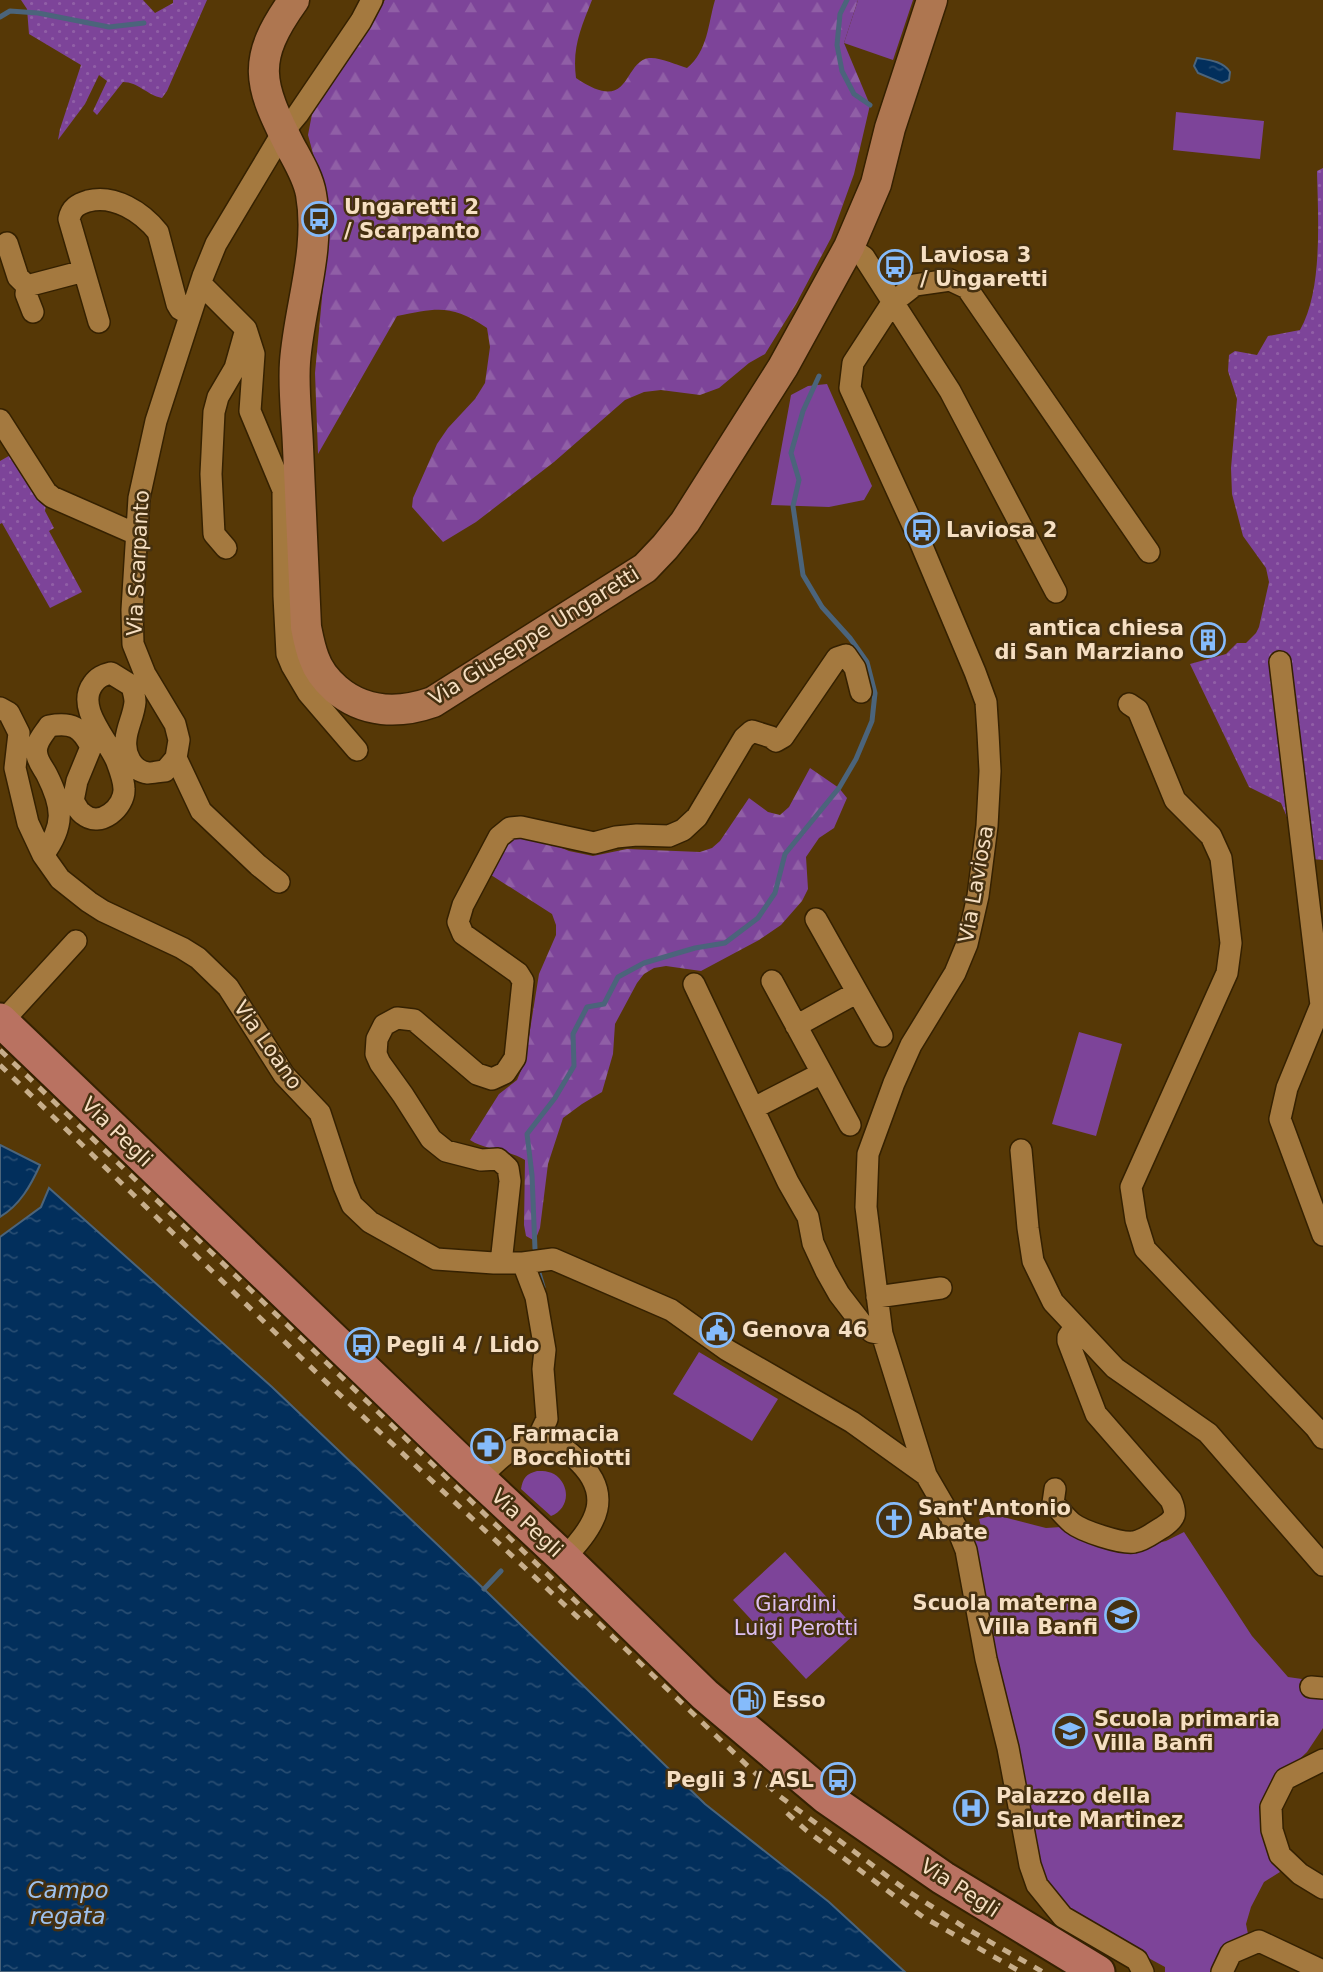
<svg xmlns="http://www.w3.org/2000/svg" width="1323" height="1972" font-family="'DejaVu Sans',sans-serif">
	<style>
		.grass { fill: url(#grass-dots) }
		.forest { fill: url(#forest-firs) }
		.park { fill: #7d4499 }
		.water { fill: url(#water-ripples); stroke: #4b647b; stroke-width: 2 }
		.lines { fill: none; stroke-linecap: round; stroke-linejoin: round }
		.stream { stroke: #4b647b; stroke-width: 5 }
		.street-casing { stroke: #352101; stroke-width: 24 }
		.secondary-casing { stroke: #352101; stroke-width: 33 }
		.primary-casing { stroke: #352101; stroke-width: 37 }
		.street { stroke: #a4793f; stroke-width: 21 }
		.secondary { stroke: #ae7650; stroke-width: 30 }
		.primary { stroke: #b97261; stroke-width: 33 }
		.rail { stroke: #c7ae8b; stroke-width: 5; stroke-dasharray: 9 9; stroke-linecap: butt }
		.labels { text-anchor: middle; stroke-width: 5; stroke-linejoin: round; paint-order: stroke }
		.poi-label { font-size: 21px; font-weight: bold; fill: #f6dfc2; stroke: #453010; text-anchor: start }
		.street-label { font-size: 21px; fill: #f6dfc2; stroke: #453010 }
		.park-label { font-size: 21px; fill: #ddbfef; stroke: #453010 }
		.water-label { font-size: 23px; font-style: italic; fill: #9dc1ed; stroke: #453010 }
	</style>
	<defs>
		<pattern id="grass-dots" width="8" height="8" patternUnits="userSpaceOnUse" patternTransform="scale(1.75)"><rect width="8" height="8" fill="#7d4499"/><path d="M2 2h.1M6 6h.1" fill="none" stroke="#905fa6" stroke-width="1.8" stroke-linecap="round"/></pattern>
		<pattern id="forest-firs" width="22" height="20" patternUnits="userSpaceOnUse" patternTransform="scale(1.75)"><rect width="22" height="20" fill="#7d4499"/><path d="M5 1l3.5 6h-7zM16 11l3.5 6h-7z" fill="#905fa6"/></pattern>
		<pattern id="water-ripples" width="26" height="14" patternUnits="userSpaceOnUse" patternTransform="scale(1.75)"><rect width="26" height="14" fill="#022f5c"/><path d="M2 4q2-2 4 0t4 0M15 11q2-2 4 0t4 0" fill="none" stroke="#284d72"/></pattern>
	</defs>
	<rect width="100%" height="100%" fill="#563806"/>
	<path class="grass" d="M 21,0 L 143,0 L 155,13 L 173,3 L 173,0 L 207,0 L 167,91 L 162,98 C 147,95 138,82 123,82 L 97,115 L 93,111 L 107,81 L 99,75 L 85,104 L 58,140 L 60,129 L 81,65 L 29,34 L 27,9 Z
		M 1323,168 L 1323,860 L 1300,858 L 1295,836 L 1281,803 L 1249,787 L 1190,664 L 1226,654 L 1237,643 L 1246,643 L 1256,633 L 1259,627 L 1269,582 L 1266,568 L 1243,536 L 1232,494 L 1231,468 L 1237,399 L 1228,371 L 1229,355 L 1235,351 L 1257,355 L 1268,336 L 1300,330 C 1323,290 1318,218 1317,171 Z
		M 14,453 L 46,505 L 45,511 L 54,528 L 49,531 L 82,592 L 50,608 L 2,523 L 0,524 L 0,461 Z"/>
	<path class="forest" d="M 385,0 L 592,0 C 581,28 572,47 576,78 C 632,116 622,62 649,58 C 660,57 677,65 687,68 C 708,51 708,24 715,0 L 858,0 L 844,43 L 870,105 L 854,174 L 831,238 L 796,304 L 765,354 L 749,363 L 719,388 L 700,395 L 661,390 L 644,392 L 625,400 L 554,462 L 476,522 L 443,542 L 412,507 L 413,498 L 437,444 L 448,428 L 475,399 L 485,383 L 490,347 L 487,328 C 451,304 438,308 397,316 L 318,454 L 315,373 L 329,222 L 322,187 L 308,135 L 312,114 L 318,100 L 361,40 Z
		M 810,768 L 839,788 L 847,798 L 834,828 L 819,838 L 806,857 L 808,889 L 802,901 L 781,925 L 759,940 L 701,971 L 666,966 L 654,968 L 644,974 L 637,983 L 615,1024 L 613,1054 L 602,1092 L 582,1104 L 563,1118 L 548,1164 L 540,1228 L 535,1241 L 526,1236 L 524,1225 L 525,1160 C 508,1149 487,1151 470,1140 L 499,1094 L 517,1080 L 525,1061 L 539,974 L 556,935 L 556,925 L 552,914 L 491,875 L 508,843 L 517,835 L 536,837 L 569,851 L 593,856 L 627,849 L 700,852 L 712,848 L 720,841 L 749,798 L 768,812 L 780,815 L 789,807 Z"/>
	<path class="park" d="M 858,0 L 913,0 L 893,60 L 844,43 Z
		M 1176,112 L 1264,121 L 1260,159 L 1173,150 Z
		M 827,384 L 872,486 L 864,500 L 829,507 L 771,505 L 791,395 L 808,386 Z
		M 1079,1032 L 1122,1044 L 1096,1136 L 1052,1124 Z
		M 699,1352 L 778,1399 L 752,1441 L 673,1394 Z
		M 537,1471 C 544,1471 553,1471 559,1478 C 571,1491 567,1510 551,1516 L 521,1489 C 523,1478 526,1474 537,1471 Z
		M 995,1515 L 1046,1528 L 1061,1527 L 1135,1548 L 1166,1541 L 1184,1532 L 1252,1636 L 1288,1677 L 1323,1682 L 1323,1728 L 1307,1752 L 1285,1773 L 1266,1839 L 1280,1872 L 1264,1882 L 1251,1907 L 1246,1924 L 1248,1934 L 1214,1972 L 1165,1972 L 1165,1967 L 1075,1918 L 1052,1892 L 1041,1870 L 1032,1843 L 1036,1834 L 1004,1697 L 973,1549 L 974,1541 L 984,1538 L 979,1519 Z
		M 785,1552 L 858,1631 L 806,1679 L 733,1600 Z"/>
	<path class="water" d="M 1197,58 C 1209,60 1223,61 1230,72 L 1229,80 L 1222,83 L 1198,73 L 1194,66 Z
		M 0,1145 L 40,1165 C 31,1185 20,1205 0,1217 Z
		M 49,1188 L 272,1387 L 484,1589 L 705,1804 L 829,1902 L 905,1972 L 0,1972 L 0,1237 L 41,1207 Z"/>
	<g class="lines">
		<path class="stream" d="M 847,0 L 840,14 L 837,45 L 842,71 L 854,94 L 870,105
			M 0,17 L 10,11 L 38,13 L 109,27 L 144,23
			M 535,1249 L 532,1175 L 527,1134 L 555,1098 L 574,1066 L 573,1034 L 587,1007 L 604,1004 L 618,977 L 644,963 L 695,948 L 725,943 L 758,918 L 775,893 L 785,854 L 839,788 L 856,759 L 872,721 L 875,693 L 867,662 L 850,638 L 822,607 L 803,575 L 793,506 L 799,480 L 791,453 L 803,411 L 819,376
			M 539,1273 L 543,1287
			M 484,1589 L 501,1571"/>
		<g class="street-casing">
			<path id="street" d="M 7,243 L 18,277 L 27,286 L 84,271
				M 849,247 L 864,257 L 950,391 L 1056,592
				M 201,284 L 246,329 L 254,354 L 250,411 L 283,490 L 284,596 L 287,654 L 292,666 L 308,693 L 357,750
				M 27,286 L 26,294 L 33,312
				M 99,322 L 69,219 C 71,208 78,204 88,201 C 114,194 142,212 158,232 L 177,304 L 180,309 L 190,315
				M 0,420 L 46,492 L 52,497 L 136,534
				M 226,548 L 214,534 L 211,474 L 214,412 L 218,397 L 235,368 L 246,329
				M 1280,662 L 1321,1005 L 1287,1088 L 1280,1119 L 1323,1235
				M 1129,704 L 1138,710 L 1175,800 L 1211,836 L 1221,858 L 1231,943 L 1227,973 L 1131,1187 L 1136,1220 L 1145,1249 L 1316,1428 L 1323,1438
				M 0,708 L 9,713 L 19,733 L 15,768 L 28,823 L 43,855 L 60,879 L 89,902 L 103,911 L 182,948 L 198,958 L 228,987 L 284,1075 L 320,1113 L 344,1186 L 352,1205 L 370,1222 L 436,1259 L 494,1263 L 523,1263 L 553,1259 L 671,1310 L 727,1350 L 852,1422 L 926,1475 L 958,1530 L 966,1550 L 986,1659 L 1008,1748 L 1030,1865 L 1037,1885 L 1063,1917 L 1137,1960 L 1143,1972
				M 176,758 L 201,811 L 258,865 L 279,882
				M 43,855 C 65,826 63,807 47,775 C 44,769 38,762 37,755 C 34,744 43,735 49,726 C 72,722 81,727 91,747 L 77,781 L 73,801 C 76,805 79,812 83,814 C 100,829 125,807 124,789 C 124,781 120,770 117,762 C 109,741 75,708 93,684 C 98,677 103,675 111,673 L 132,686 C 133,691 135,696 135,702 C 134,715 127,727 126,739 C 124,754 132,771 148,773 C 153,773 160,771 165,771 L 176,758 L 179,740 L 175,724 L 145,674 L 133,644 L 132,610 L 139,498 L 156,421 L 203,276 L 216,244 L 283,132 L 298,114 L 361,21 L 372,0
				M 816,919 L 882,1036
				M 694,984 L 788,1182 L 808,1217 L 813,1243 L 826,1271 L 839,1294 L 862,1324 L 872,1332 L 882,1334
				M 2,1022 L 76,941
				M 796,1026 L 856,993
				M 822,1073 L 850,1125
				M 754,1108 L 822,1073 L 772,981
				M 1021,1150 L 1028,1228 L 1033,1261 L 1053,1302 L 1115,1368 L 1208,1433 L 1323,1565
				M 501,1263 L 510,1181 L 508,1168 L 498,1159 L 481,1160 L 446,1151 L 431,1139 L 403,1095 L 380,1063 L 376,1054 L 377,1039 L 384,1025 L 397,1018 L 414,1020 L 477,1074 L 492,1079 L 505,1073 L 515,1058 L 523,981 L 518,973 L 463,934 L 458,922 L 463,905 L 499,837 L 510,828 L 521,827 L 594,843 L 616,837 L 637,835 L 669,836 L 683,830 L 697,817 L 744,738 L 752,731 L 771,737 L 776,741 L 783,737 L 837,658 L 846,655 L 855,668 L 861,692
				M 523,1263 L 536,1297 L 545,1350 L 543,1369 L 547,1419 L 537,1440
				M 877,1297 L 941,1288
				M 926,1475 L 882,1334 L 866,1207 L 868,1154 L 894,1083 L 911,1045 L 955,973 L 967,944 L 978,896 L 987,826 L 990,771 L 988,733 L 986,702 L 975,672 L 916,532 L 850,388 L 853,363 L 892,303 L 915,285 L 950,280 L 967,288 L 1149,552
				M 479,1479 C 494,1464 514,1442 537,1440 C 552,1439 565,1448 575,1458 C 615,1494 597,1525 564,1558
				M 1055,1489 L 1053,1503 C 1059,1509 1065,1517 1072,1523 C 1082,1531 1121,1544 1134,1542 C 1145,1540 1154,1532 1163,1527 C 1176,1518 1177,1514 1171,1500 L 1096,1414 L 1068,1341 L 1068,1337 L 1075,1327
				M 1311,1687 L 1323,1688
				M 1323,1760 L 1285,1779 L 1271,1807 L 1272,1830 L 1280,1855 L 1300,1874 L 1323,1888
				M 1222,1972 L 1231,1953 L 1259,1941 L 1323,1971"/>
		</g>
		<g class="secondary-casing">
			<path id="secondary" d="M 294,0 C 251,60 258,83 290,146 C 298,161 308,177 311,194 C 321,250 299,307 295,362 C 293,390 297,419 298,447 C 301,507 303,567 306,627 C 308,637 310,648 314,658 C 318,670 327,681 336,689 C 364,713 399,714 433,702 L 645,568 L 665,547 L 685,522 L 783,367 L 849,247 L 876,184 L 890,128 L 932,0"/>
		</g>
		<g class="primary-casing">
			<path id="primary" d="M 0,1020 L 460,1461 L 564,1558 L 705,1695 L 826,1797 L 943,1878 L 1098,1972"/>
		</g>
		<use href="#street" class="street"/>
		<use href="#secondary" class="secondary"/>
		<use href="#primary" class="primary"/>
		<path class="rail" d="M 0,1050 L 778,1795 L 906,1890 L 964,1927 L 1043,1972
			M 0,1065 L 323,1379 L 585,1624
			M 787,1813 L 807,1831 L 923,1917 L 1021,1972"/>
	</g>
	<defs>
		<g id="bus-ring" transform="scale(1.75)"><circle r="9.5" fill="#453010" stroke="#85bbfb" stroke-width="1.5"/><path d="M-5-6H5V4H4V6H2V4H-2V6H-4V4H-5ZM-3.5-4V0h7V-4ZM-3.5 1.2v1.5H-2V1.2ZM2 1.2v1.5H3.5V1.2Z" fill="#85bbfb"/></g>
		<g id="building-ring" transform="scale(1.75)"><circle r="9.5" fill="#453010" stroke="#85bbfb" stroke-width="1.5"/><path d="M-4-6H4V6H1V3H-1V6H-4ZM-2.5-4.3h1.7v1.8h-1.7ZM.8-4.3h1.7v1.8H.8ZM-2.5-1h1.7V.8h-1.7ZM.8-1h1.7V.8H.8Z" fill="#85bbfb"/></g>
		<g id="civic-ring" transform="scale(1.75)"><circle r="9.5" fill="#453010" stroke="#85bbfb" stroke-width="1.5"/><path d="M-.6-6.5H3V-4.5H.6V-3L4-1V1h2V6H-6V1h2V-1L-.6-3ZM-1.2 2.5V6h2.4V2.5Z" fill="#85bbfb"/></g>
		<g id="pharmacy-ring" transform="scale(1.75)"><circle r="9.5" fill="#453010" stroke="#85bbfb" stroke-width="1.5"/><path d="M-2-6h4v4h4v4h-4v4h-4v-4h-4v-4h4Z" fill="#85bbfb"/></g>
		<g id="church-ring" transform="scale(1.75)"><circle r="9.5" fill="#453010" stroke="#85bbfb" stroke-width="1.5"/><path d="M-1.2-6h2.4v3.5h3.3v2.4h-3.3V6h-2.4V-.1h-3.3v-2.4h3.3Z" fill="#85bbfb"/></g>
		<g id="school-ring" transform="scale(1.75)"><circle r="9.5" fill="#453010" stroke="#85bbfb" stroke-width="1.5"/><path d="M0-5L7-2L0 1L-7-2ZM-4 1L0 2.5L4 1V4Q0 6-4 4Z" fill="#85bbfb"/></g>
		<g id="fuel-ring" transform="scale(1.75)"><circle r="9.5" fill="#453010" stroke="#85bbfb" stroke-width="1.5"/><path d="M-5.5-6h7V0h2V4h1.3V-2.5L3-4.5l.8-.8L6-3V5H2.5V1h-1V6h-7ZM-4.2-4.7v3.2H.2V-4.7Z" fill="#85bbfb"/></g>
		<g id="hospital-ring" transform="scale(1.75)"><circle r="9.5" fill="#453010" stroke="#85bbfb" stroke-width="1.5"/><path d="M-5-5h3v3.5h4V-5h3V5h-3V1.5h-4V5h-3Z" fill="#85bbfb"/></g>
	</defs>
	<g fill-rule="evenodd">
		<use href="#bus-ring" x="319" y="219"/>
		<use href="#bus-ring" x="895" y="267"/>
		<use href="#bus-ring" x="922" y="530"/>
		<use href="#building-ring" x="1208" y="640"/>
		<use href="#civic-ring" x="717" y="1330"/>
		<use href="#bus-ring" x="362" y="1345"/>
		<use href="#pharmacy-ring" x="488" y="1446"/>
		<use href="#church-ring" x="894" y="1520"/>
		<use href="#school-ring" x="1122" y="1615"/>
		<use href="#fuel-ring" x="748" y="1700"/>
		<use href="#school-ring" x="1070" y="1731"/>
		<use href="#bus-ring" x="838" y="1780"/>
		<use href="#hospital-ring" x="971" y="1808"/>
	</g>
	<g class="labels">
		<g class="poi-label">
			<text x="344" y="214">Ungaretti 2<tspan x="344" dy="24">/ Scarpanto</tspan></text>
			<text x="920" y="262">Laviosa 3<tspan x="920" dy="24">/ Ungaretti</tspan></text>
			<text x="946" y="537">Laviosa 2</text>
			<text x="1184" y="635" text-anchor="end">antica chiesa<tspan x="1184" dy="24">di San Marziano</tspan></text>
			<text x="742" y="1337">Genova 46</text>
			<text x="386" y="1352">Pegli 4 / Lido</text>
			<text x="512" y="1441">Farmacia<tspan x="512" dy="24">Bocchiotti</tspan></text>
			<text x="918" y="1515">Sant'Antonio<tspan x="918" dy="24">Abate</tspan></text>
			<text x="1098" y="1610" text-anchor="end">Scuola materna<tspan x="1098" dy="24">Villa Banfi</tspan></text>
			<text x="772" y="1707">Esso</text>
			<text x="1094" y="1726">Scuola primaria<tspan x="1094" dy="24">Villa Banfi</tspan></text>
			<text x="814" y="1787" text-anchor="end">Pegli 3 / ASL</text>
			<text x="996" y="1803">Palazzo della<tspan x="996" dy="24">Salute Martinez</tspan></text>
		</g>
		<g class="street-label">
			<text transform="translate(138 563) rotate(-87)" y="7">Via Scarpanto</text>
			<text transform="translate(534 636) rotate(-32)" y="7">Via Giuseppe Ungaretti</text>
			<text transform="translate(976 884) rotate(-80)" y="7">Via Laviosa</text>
			<text transform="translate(268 1045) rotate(55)" y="7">Via Loano</text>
			<text transform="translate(117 1132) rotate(44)" y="7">Via Pegli</text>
			<text transform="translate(527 1523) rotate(43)" y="7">Via Pegli</text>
			<text transform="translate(960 1888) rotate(33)" y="7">Via Pegli</text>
		</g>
		<g class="park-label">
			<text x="796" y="1611">Giardini<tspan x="796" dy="24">Luigi Perotti</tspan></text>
		</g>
		<g class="water-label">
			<text x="68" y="1898">Campo<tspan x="68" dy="26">regata</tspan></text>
		</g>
	</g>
</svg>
